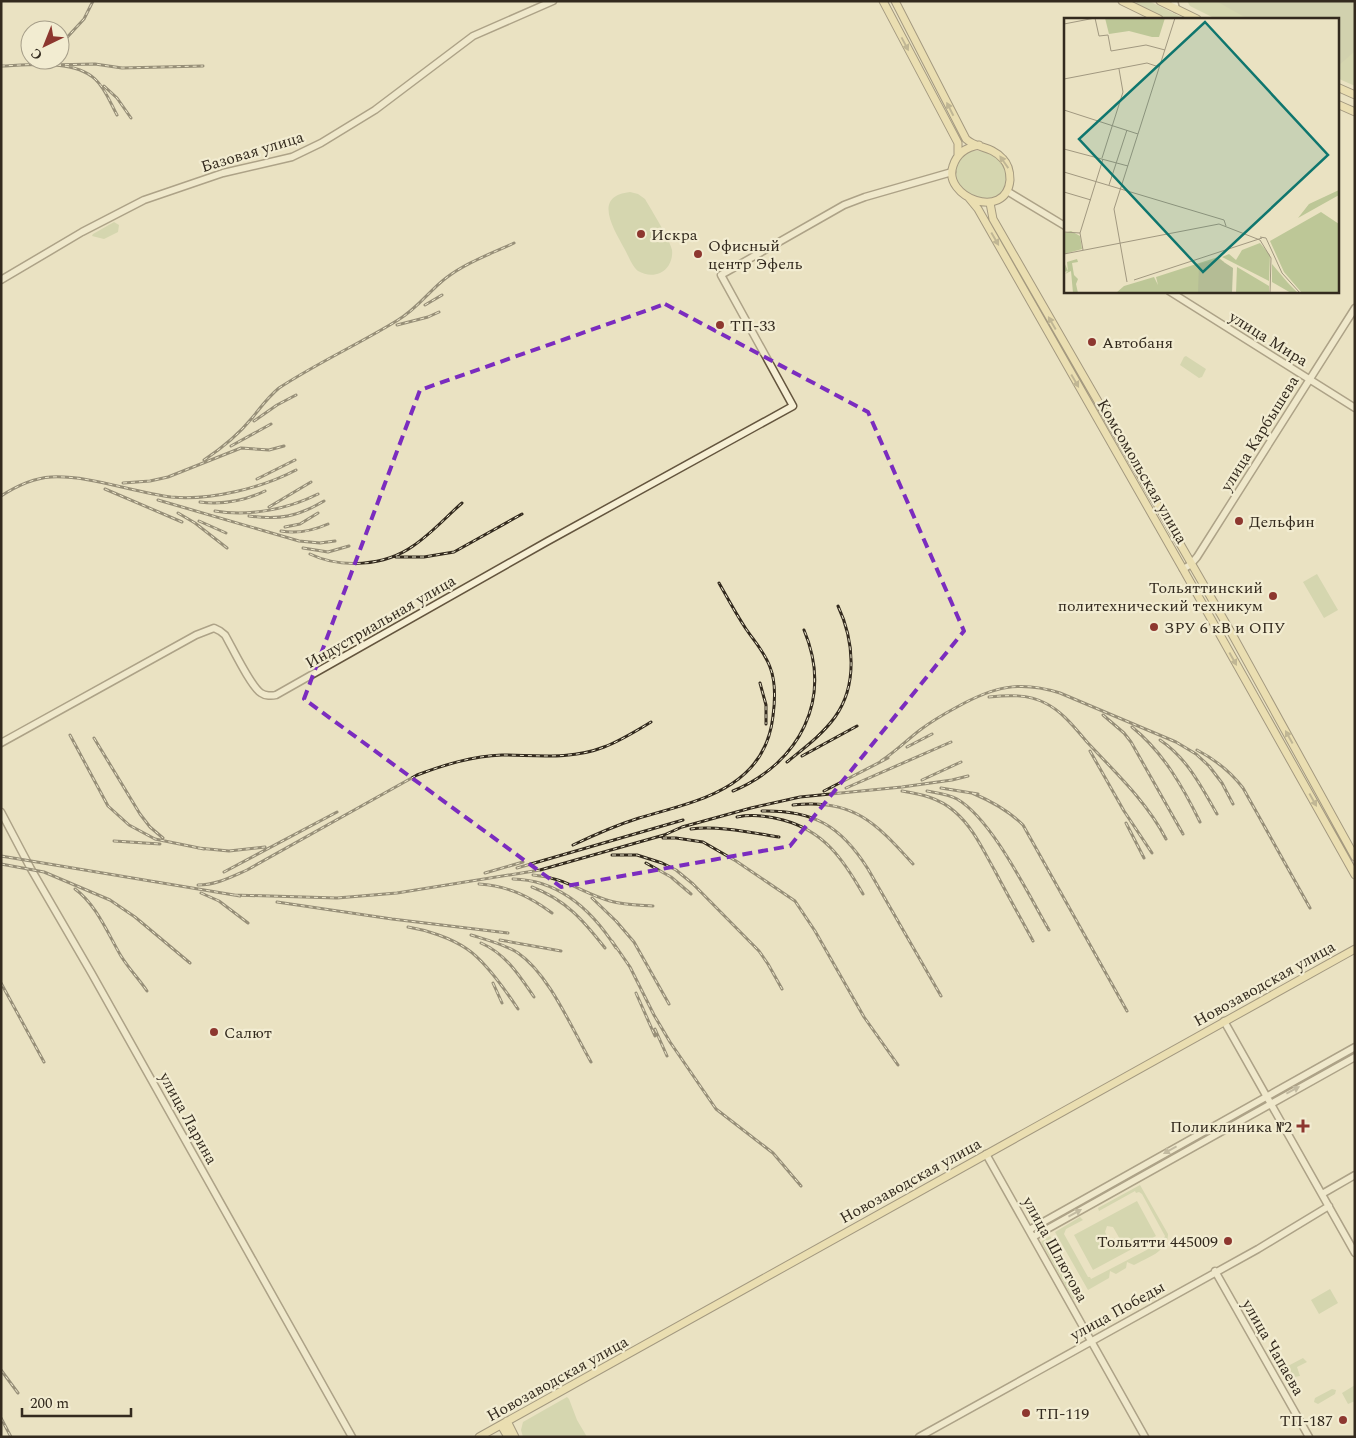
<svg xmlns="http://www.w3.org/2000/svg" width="1356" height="1438" font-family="Spectral,serif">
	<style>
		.green { fill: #bdc797; fill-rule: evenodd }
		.cemetery { fill: #b4bc95 }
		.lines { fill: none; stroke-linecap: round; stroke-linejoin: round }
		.secondary-casing { stroke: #64553e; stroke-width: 9 }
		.primary-casing { stroke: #50412e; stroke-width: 9 }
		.secondary { stroke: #f6efd4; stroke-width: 6 }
		.primary { stroke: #ebda9b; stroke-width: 7 }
		.rail-casing { stroke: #332a1e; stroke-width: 3 }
		.rail { stroke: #f2ecd1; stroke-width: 1; stroke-dasharray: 4; stroke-linecap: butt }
		.oneway { fill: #8f825c }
		.oneway2 { fill: #948c79 }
		.marked { fill: none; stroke: #7b2cbf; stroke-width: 4; stroke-dasharray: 10 6; stroke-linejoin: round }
		.poi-dot { fill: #8d372f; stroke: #f2ecd1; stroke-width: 2 }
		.labels { text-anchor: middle; stroke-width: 4.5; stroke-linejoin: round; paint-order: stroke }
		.street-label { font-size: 16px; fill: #332a1e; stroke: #f2ecd1 }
		.poi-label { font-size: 16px; fill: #332a1e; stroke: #f2ecd1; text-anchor: start }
		.inset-road { fill: none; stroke: #a19880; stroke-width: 1 }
		.view { fill: #0f766e; fill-opacity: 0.15; stroke: #0f766e; stroke-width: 2.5 }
		.inset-edge { fill: none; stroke: #332a1e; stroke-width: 2.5 }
	</style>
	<rect width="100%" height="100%" fill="#eae2c2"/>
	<path class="green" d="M 1136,1 L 1149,1 L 1185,19 L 1165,19 L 1138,6 Z
		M 1187,1 L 1355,1 L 1355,86 L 1337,78 L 1337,19 L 1216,19 L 1190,6 Z
		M 970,151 C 990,149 1012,163 1006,185 C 1005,186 1004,192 1003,192 C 1001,195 996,197 994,200 C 987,199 980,199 974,197 C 970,196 967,193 964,190 C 950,177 955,160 970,151 Z
		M 630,192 L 638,194 L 645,199 C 651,209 671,242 672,250 C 673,259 669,269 660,273 C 653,276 645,275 638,271 C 632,266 628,255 624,248 C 614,229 592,196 630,192 Z
		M 114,222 L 119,225 L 118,232 L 104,239 L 92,236 L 93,234 Z
		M 1186,356 L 1206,369 L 1202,377 L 1199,378 L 1180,365 L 1184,357 Z
		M 1317,574 L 1338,610 L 1324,618 L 1303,582 Z
		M 1140,1185 L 1168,1234 C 1168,1252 1146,1258 1134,1265 L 1127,1262 L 1126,1268 L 1116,1274 L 1110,1271 L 1109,1278 L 1088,1290 L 1055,1232 L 1080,1217 L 1083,1220 L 1066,1229 L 1064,1234 L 1088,1277 L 1090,1277 L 1091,1279 L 1162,1242 L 1165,1236 L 1142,1194 L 1139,1192 L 1136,1193 L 1135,1191 L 1099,1211 L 1098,1208 Z
		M 1137,1201 L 1156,1236 L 1093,1270 L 1074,1235 ZM 1107,1226 L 1113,1227 L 1121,1241 L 1119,1247 L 1112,1245 L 1105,1232 Z
		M 1050,1236 L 1083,1294 L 1073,1299 L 1041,1242 Z
		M 1330,1289 L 1338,1303 L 1319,1314 L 1311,1300 Z
		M 1303,1358 L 1307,1362 L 1297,1367 L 1300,1376 L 1294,1377 L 1288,1366 Z
		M 1355,1385 L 1355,1401 L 1348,1404 L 1342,1393 Z
		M 1332,1389 L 1336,1390 L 1335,1394 L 1318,1404 L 1314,1402 L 1315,1398 Z
		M 567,1397 L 569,1399 L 577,1420 L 587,1437 L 523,1437 L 521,1430 L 523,1422 Z"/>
	<path class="cemetery" d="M 1216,1 L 1355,1 L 1355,51 L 1337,67 L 1337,19 L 1248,19 Z"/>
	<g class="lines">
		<g class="secondary-casing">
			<path id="secondary" d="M 1174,1 L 1176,9
				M 1007,191 L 1065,226
				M 1,280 L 82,232 L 144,200 L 223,173 L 292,157 L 321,143 L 375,110 L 473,36 L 553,1
				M 1169,291 L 1355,408
				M 1183,569 L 1190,565 L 1197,557 L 1355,308
				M 1,743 L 196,635 L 214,628 L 220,631 L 225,635 C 232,647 251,687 261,693 C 265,696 272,696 276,695 L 548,541 L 793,406 L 721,275 L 844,205 L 865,197 L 952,172
				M 1,812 L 31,869 L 92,974 L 352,1437
				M 1224,1021 L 1355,1253
				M 986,1154 L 1145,1437
				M 1322,1194 L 1355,1175
				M 1029,1230 L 1355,1047
				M 1033,1237 L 1355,1057
				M 1215,1271 L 1309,1437
				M 919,1437 L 1258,1249 L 1329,1206"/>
		</g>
		<g class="primary-casing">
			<path id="primary" d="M 883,1 L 958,143 L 958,156
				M 895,1 L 966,139 C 977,149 990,145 1003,159 C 1008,164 1010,172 1010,180 C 1006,222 942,197 953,166 C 957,153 967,147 979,145
				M 1122,1 L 1159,19
				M 1160,1 L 1197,19
				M 1337,87 L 1355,95
				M 1337,104 L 1355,112
				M 969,198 L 978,209 L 1183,569 L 1355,875
				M 990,203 L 993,219 L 1232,634 L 1355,857
				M 507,1421 L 515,1437
				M 501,1425 L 508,1437
				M 479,1437 L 1355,949"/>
		</g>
		<use href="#secondary" class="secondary"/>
		<use href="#primary" class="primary"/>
		<g class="rail-casing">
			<path id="rail" d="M 60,45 L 84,19 L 93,1
				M 49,65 L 95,64 L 122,68 L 203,66
				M 1,66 C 28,65 74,59 95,79 C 105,88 111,104 117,115
				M 104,86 L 117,98 L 131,118
				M 425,305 L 442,295
				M 397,325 L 428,317 L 439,312
				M 254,421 L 277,405 L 296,395
				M 231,446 L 271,424
				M 204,460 C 222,448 239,434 252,418 C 261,407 268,397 279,388 C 317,363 359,344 398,320 C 418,308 429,291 446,278 C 467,262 491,254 514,243
				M 257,479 L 295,460
				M 123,483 L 150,481 L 168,477 L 241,448 L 269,450 L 284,446
				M 105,489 L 182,522
				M 1,496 C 15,487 33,478 51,477 C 89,475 132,492 171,497 C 209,501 262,488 296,470
				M 158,500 L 299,541 L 320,543 L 335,541
				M 200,502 C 224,505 244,501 265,491
				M 269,507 L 311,482
				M 215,511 C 249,517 288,509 318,494
				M 178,513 L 195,523 L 227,548
				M 249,516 C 279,520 297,517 324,501
				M 199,521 L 226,533
				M 285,527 L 300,524 L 318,513
				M 281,531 C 298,534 312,531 328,524
				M 303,548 L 328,552 L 349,546
				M 310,554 C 341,569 385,566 413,546 C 431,534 446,517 462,503
				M 396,557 L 424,557 L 454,552 L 522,514
				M 760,683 L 766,705 L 766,724
				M 989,697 C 1008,695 1028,694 1045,703 C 1062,711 1075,728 1087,742 C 1115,772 1147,802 1166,839
				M 1103,715 L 1124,733 L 1131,742 L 1183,834
				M 1132,727 C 1163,752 1183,787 1200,822
				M 70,735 L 108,806 L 129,825 L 155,839 L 204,849
				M 94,738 L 140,814 L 150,827 L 163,838
				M 1160,740 C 1187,758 1201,786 1217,814
				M 907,747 L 932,734
				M 1197,750 C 1216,760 1230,771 1243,788 L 1310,908
				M 1090,751 L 1124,811 L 1152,853
				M 802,756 L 857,726
				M 881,761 C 895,752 907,740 920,730 C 932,721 944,714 957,707 C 993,687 1019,680 1060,693 L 1176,742 L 1196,754 L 1209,766 L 1222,783 L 1233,804
				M 787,762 C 804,748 822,735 835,717 C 858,685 854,640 838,606
				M 922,780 L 961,762
				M 846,788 L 951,742
				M 941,788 L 978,794
				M 733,791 C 800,763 833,699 804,630
				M 824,791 L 888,758
				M 902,791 C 921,794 939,798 954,811 C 973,827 983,850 995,871 C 1007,894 1020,917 1033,941
				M 927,791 C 937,793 948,794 957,799 C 992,819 1028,894 1049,930
				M 972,793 C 991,801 1008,810 1023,825 L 1127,1011
				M 793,805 C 853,798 876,823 913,864
				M 762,811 C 814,810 841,826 868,869 L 941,996
				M 737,817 C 752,814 768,816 783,820 C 824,831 843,859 863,894
				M 1126,823 L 1144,858
				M 691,829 C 716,825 754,833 779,837
				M 663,838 L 676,838 L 703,842 L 736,861 L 795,901 L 815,931 L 864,1017 L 898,1065
				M 114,841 L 160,844
				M 573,845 C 594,835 617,825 639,818 C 697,801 765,789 773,716 C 775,701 776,682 770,667 C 765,653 755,642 746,629 C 736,614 728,599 719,583
				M 198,848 L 229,851 L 265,847
				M 612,855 L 637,855 L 662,863 L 676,870 L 693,884 L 759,951 L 768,964 L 782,989
				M 1,856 L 240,896
				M 646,863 L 671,877 L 691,894
				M 1,864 L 44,872 L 110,900 L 135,917 L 190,963
				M 517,868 L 683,820
				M 224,872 L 337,812
				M 485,873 L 523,862
				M 533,875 C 564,877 582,893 610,901 C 624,905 638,905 653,906
				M 513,879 C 559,880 592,910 616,948
				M 479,884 C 508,886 529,896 552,913
				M 198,885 C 216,885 231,877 247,870 L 417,775 C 444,765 472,756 502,755 C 535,755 571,760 604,747 C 620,741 636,731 651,722
				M 532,887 C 566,900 583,920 605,948
				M 75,889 C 96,904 108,934 121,956 C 129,969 139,979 147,991
				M 201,893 L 219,901 L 248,923
				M 234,895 L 337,898 L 397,893 L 540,870 L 664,835 L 682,827 L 751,808 L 800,797 L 902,787 L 952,780 L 968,776
				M 592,898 L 616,921 L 634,942 L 669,1004
				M 277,902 L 392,919 L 508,933
				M 408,927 C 427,930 451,938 467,949 C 485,961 506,991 518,1009
				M 471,935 C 487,940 504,944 518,953 C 549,974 572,1029 591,1062
				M 500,940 L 561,951
				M 612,941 L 630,967 L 654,1015 L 670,1042 L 716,1109 L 773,1153 L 801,1186
				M 481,943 C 506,954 519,975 534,997
				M 1,983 L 44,1062
				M 493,983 L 502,1003
				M 636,993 L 655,1036
				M 655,1029 L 667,1056
				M 1,1370 L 18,1393
				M 1,1418 L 11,1437"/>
		</g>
		<use href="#rail" class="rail"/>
	</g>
	<defs><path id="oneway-solid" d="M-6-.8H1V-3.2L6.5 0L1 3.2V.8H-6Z" transform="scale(1.25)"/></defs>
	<g class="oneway">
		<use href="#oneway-solid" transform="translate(905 44) rotate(62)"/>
		<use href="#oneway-solid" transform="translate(950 109) rotate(-117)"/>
		<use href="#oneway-solid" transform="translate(1004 162) rotate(-125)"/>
		<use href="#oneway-solid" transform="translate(995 239) rotate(60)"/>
		<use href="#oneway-solid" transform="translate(1052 323) rotate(-120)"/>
		<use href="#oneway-solid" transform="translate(1075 381) rotate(60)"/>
		<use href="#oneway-solid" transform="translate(1233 659) rotate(61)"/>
		<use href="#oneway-solid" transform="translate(1289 737) rotate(-119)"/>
		<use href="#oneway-solid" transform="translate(1313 800) rotate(61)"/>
	</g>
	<g class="oneway2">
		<use href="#oneway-solid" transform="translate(1293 1090) rotate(-28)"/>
		<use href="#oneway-solid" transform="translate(1170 1150) rotate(151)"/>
		<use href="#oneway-solid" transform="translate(1075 1213) rotate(-29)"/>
	</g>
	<path d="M0 0H1356V1438H0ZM 665,304 L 868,412 L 964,631 L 790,846 L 561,887 L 304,699 L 420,390 Z" fill="#eae2c2" fill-opacity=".55" fill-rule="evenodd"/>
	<path class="marked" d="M 665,304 L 868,412 L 964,631 L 790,846 L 561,887 L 304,699 L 420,390 Z"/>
	<g class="poi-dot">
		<circle cx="641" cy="234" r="5"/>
		<circle cx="698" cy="254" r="5"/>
		<circle cx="720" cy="325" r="5"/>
		<circle cx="1092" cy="342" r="5"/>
		<circle cx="1239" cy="521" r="5"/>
		<circle cx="1273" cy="596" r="5"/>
		<circle cx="1154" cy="627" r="5"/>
		<circle cx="214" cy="1032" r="5"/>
		<path d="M1300.5 1118.5h5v5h5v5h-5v5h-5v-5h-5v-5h5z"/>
		<circle cx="1228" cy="1241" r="5"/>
		<circle cx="1026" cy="1413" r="5"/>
		<circle cx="1343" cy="1420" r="5"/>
	</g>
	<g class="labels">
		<g class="street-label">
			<text transform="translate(252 151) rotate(-17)" y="6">Базовая улица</text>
			<text transform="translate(1269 338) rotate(32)" y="6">улица Мира</text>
			<text transform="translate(1259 433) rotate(-58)" y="6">улица Карбышева</text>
			<text transform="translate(1143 471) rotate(60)" y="6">Комсомольская улица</text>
			<text transform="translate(380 621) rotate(-30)" y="6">Индустриальная улица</text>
			<text transform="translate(1264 983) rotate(-29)" y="6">Новозаводская улица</text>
			<text transform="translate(189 1118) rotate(61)" y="6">улица Ларина</text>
			<text transform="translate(910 1180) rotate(-29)" y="6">Новозаводская улица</text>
			<text transform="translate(1056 1249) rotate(61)" y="6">улица Шлютова</text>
			<text transform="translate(1117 1310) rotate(-29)" y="6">улица Победы</text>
			<text transform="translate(1274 1347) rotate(60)" y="6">улица Чапаева</text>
			<text transform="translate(557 1378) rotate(-29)" y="6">Новозаводская улица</text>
		</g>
		<g class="poi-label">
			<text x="651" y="240">Искра</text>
			<text x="708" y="251">Офисный<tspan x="708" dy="18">центр Эфель</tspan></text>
			<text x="730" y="331">ТП-33</text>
			<text x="1102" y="348">Автобаня</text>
			<text x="1249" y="527">Дельфин</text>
			<text x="1263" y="593" text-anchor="end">Тольяттинский<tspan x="1263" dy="18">политехнический техникум</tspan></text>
			<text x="1164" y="633">ЗРУ 6 кВ и ОПУ</text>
			<text x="224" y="1038">Салют</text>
			<text x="1292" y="1132" text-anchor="end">Поликлиника №2</text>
			<text x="1218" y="1247" text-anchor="end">Тольятти 445009</text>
			<text x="1036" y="1419">ТП-119</text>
			<text x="1333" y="1426" text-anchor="end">ТП-187</text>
		</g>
	</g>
	<g transform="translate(1064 18)">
		<rect width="275" height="275" fill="#eae2c2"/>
		<path d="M 41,0 L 101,0 L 95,19 L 88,19 L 65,13 L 45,16 ZM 275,172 L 275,177 L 234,200 L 245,186 ZM 257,194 L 275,206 L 275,275 L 238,275 L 220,254 L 206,223 ZM 7,213 L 16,218 L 18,231 L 0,236 L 0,215 ZM 196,225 L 206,237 L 205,263 L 158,239 L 165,236 L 172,242 L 178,232 ZM 154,239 L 160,244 L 151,275 L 52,275 L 60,268 L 90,259 L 94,267 L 92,259 ZM 13,241 L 14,244 L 8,245 L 10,257 L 14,261 L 12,266 L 14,275 L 9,275 L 7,253 L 1,256 L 4,253 L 0,254 L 0,244 L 4,253 L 3,244 ZM 208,246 L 224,265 L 234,275 L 227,275 L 208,264 ZM 173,249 L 205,268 L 205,275 L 172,275 Z" fill="#bdc797"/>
		<path d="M 155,241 L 169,250 L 168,275 L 134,275 L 135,246 Z" fill="#b4bc95"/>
		<path class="inset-road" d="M 0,6 L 31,0 L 35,18 L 44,17 L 47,33 L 82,27 L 101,32M 0,61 L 83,45 L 95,49M 0,92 L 74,116M 0,131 L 64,148M 38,140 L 59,74 L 55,51M 0,154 L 160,202 L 162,208M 45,167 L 63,112M 0,174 L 27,182M 0,214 L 16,215M 196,219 L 202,220 L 218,255 L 236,275M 196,222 L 207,240 L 206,275M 19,232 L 16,215 L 39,141M 0,236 L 155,206 L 196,222M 70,262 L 198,220M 63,264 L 50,191 L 111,0"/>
		<path class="view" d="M 141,4 L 264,137 L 139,254 L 15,121 Z"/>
		<rect width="275" height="275" class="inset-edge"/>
	</g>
	<rect width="1356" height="1438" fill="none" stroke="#332a1e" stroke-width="5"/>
	<g transform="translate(45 45) rotate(223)"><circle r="24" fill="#f2ecd1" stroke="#a69e89"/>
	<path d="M0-4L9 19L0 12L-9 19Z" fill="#8d372f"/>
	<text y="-8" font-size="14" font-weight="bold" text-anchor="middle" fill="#332a1e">С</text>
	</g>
	<path d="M22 1408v8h109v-8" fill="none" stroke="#332a1e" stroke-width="2.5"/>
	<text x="30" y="1408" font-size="15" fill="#332a1e" stroke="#f2ecd1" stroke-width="4" paint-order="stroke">200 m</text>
</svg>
